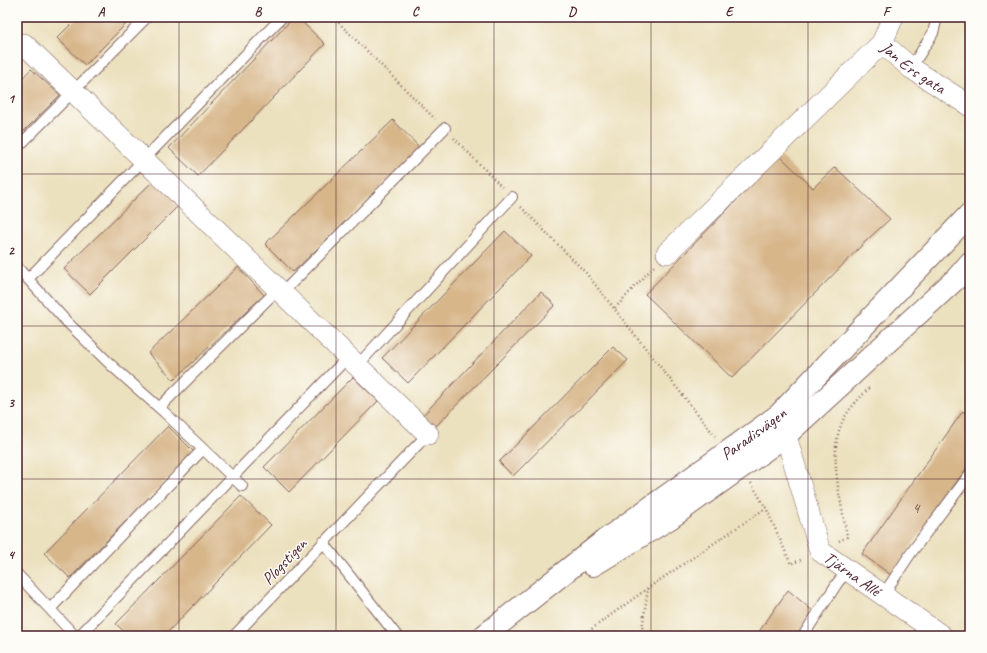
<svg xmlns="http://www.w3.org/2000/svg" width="987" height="653" font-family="Caveat,sans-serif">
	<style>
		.building { fill: #d7b68a }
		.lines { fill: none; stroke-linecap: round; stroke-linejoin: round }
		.service-casing { stroke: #83635f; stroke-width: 12 }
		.minor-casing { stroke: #83635f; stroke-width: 22 }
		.tertiary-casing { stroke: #83635f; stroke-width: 24 }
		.path { stroke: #83635f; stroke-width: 2.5; stroke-dasharray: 1 3; stroke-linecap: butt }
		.service { stroke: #fff; stroke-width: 10 }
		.minor { stroke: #fff; stroke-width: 21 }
		.tertiary { stroke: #fff; stroke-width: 22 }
		.grid { fill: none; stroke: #4a1f2b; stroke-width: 1; stroke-opacity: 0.55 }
		.labels { text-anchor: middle; stroke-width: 3; stroke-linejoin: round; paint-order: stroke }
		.number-label { font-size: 15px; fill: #6d4543 }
		.street-label { font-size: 17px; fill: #4a1f2b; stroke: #fdfcf7 }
		.neatline { fill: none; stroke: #4a1f2b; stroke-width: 1.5 }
		.grid-label { font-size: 13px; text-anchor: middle; font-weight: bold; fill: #4a1f2b }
	</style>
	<rect width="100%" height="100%" fill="#fdfcf7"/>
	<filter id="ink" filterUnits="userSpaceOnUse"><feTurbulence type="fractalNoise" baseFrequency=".025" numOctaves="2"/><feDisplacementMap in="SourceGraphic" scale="8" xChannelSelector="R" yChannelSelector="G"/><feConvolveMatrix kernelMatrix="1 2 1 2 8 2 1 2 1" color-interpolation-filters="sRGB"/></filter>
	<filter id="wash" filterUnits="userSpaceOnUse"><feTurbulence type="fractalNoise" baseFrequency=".012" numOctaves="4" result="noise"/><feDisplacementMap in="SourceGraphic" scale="16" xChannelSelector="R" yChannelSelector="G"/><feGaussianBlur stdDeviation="0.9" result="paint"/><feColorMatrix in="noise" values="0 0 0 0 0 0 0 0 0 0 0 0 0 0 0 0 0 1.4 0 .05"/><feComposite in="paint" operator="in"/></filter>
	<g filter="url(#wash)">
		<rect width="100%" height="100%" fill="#ece1bf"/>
		<g id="blocks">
			<path class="building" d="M 78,17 L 133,17 L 85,65 L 57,38 Z
				M 294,17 L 297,17 L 325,44 L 198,176 L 169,148 Z
				M 31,69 L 60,95 L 17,138 L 17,84 Z
				M 393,120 L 421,149 L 293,272 L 265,244 Z
				M 780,156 L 813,188 L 835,167 L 890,219 L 867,240 L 732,378 L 645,294 Z
				M 155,179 L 180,204 L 90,294 L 64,269 Z
				M 505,231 L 531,256 L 408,383 L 382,358 Z
				M 238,267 L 264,295 L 174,380 L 148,353 Z
				M 541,292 L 555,305 L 435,427 L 423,415 Z
				M 613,347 L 628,360 L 513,476 L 499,462 Z
				M 353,377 L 378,401 L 289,492 L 264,467 Z
				M 963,411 L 970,417 L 970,463 L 891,575 L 862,554 Z
				M 168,426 L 194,452 L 70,578 L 44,553 Z
				M 241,496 L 271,525 L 164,636 L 129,636 L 116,624 Z
				M 788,590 L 814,612 L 798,636 L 756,636 Z"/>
		</g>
	</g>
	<g filter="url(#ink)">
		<use href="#blocks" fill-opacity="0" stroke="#83635f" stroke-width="1"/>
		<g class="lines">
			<g class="service-casing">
				<path id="service" d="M 911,68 L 933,33 L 937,17
					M 17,148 L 147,17
					M 17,267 L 66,321 L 111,365 L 164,412 L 242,486
					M 28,279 L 282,17
					M 282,293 L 445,128
					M 357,366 L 512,197
					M 160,407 L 278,289
					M 323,542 L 397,636
					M 17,574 L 75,636
					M 883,595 L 911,553 L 970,474
					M 50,609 L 203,449
					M 79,636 L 348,357
					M 234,636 L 428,434
					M 803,636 L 838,582 L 848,571
					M 917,636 L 926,625"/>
			</g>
			<g class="minor-casing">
				<g id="minor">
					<path id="s1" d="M 893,17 L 882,43 L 911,68 L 970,106"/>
					<path d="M 24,44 L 428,434"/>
					<path d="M 667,253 L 882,43"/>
					<path id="s2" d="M 781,419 L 820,551 L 942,636"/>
				</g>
			</g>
			<g class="tertiary-casing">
				<g id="tertiary">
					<path d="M 593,565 L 670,518 L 786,435 L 958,277 L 970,263"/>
					<path id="s3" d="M 484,636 L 604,541 L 779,415 L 970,214"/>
				</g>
			</g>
			<path class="path" d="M 333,17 L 435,119
				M 454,138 L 502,187
				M 521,207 L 586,273 L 715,436
				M 615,308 L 654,266
				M 751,483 L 766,508 L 791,564 L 803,559
				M 839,541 L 847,537 C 842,503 828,457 841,425 C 846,411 859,399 869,388
				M 582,636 L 648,588 L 766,508
				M 641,636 L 648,588"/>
			<use href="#service" class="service"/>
			<use href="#minor" class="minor"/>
			<use href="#tertiary" class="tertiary"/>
		</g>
	</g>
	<path class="grid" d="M 179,17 L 179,636M 336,17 L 336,636M 494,17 L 494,636M 651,17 L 651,636M 808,17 L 808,636M 17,174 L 970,174M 17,326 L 970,326M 17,479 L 970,479"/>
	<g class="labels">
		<g class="number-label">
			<text x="916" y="513">4</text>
		</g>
		<g class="street-label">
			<text dy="6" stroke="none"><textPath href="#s1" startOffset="68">Jan Ers gata</textPath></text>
			<text dy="6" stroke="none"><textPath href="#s3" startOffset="337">Paradisvägen</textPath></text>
			<text transform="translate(284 561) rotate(-47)" y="6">Plogstigen</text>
			<text dy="6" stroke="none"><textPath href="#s2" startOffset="177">Tjärna Allé</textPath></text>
		</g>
	</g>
	<rect width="987" height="653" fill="none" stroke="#fdfcf7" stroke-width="44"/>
	<rect x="22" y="22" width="943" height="609" class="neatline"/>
	<g class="grid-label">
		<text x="101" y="16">A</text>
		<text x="258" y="16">B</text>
		<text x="415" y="16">C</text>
		<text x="572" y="16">D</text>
		<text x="729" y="16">E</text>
		<text x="886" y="16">F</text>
		<text x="11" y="103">1</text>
		<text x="11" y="255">2</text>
		<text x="11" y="407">3</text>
		<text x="11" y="559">4</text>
	</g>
</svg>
